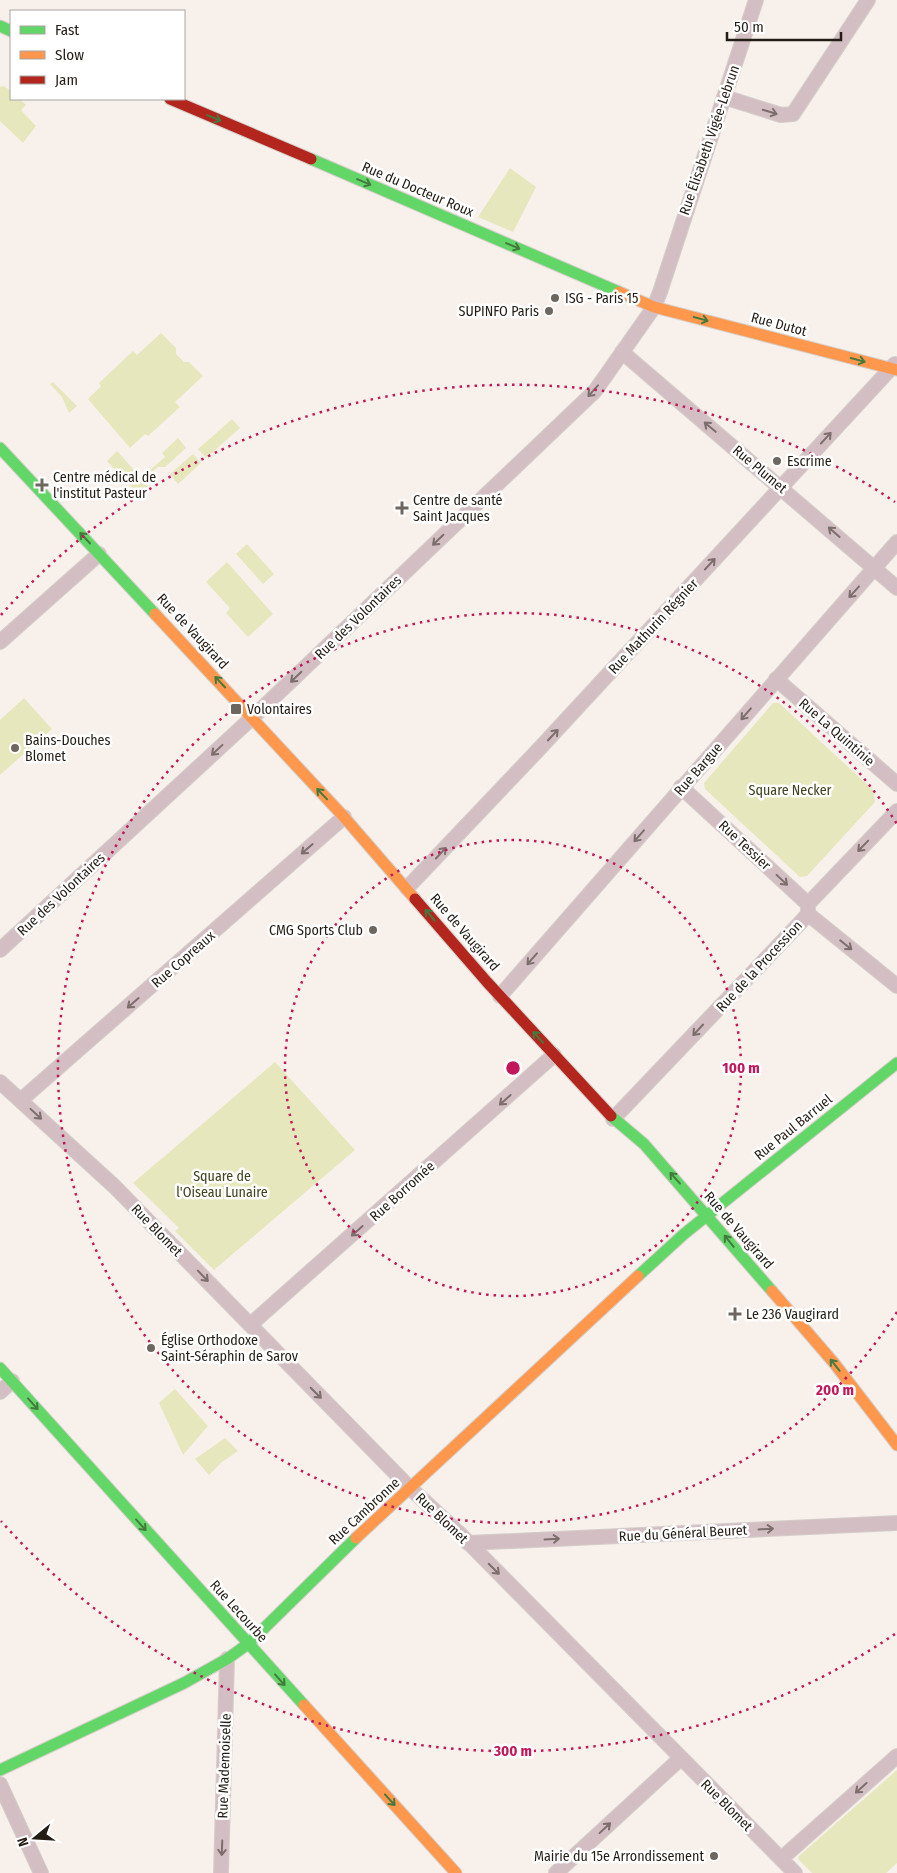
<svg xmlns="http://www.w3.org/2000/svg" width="897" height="1873" font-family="'Fira Sans Condensed',sans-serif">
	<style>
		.green { fill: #e6e7bd }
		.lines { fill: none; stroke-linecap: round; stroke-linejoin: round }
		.street-casing { stroke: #d5cfca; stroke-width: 16 }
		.fast-casing { stroke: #d5cfca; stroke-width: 13 }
		.slow-casing { stroke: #d5cfca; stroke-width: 13 }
		.jam-casing { stroke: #d5cfca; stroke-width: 13 }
		.street { stroke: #d3bfc3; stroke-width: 14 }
		.fast { stroke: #63d668; stroke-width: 11 }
		.slow { stroke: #ff974d; stroke-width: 11 }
		.jam { stroke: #b3261e; stroke-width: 11 }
		.oneway { stroke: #7c6e6c }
		.oneway2 { stroke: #447a3e }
		.ring { fill: none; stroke: #c2185b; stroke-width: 2.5; stroke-dasharray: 2.5 5 }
		.poi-dot { fill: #6e6760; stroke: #fff; stroke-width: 2 }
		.labels { text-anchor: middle; stroke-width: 5; stroke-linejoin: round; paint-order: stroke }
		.street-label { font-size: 14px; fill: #241d15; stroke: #fff }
		.poi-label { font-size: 14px; fill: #241d15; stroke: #fff; text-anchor: start }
		.park-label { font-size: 14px; fill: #40431e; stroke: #fff }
		.centre { fill: #c2185b; stroke: #fff; stroke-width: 2.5 }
		.ring-label { font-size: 15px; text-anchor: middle; font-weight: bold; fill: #c2185b; stroke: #fff; stroke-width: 5; stroke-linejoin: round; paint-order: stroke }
	</style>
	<rect width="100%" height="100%" fill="#f8f1eb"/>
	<path class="green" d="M 4,86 L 11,91 L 11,99 L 20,99 L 26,105 L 21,110 L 36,126 L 23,143 L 0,121 L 0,87 Z
		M 510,168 L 536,187 L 513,232 L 478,217 Z
		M 161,333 L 176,348 L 176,354 L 184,362 L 189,362 L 203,376 L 175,402 L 180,407 L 148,436 L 145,434 L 130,448 L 88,399 L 101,386 L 99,383 L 133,351 L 137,355 Z
		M 53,382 L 77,406 L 69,413 L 62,397 L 50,384 Z
		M 232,419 L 240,428 L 206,458 L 198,449 Z
		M 178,438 L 186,448 L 165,467 L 158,467 L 152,472 L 150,470 L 165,457 L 162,453 Z
		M 117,451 L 135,471 L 125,480 L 107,461 Z
		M 193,454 L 201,463 L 178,484 L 170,474 Z
		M 137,474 L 148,486 L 138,495 L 128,483 Z
		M 247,544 L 274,574 L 263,584 L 236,554 Z
		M 227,562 L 273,614 L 248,637 L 226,613 L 230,608 L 206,582 Z
		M 24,698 L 52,729 L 0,775 L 0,720 Z
		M 773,703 L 779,703 L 874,791 L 875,802 L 807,876 L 800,877 L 705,789 L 704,783 Z
		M 275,1062 L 355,1150 L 214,1270 L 175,1231 L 179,1228 L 133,1183 Z
		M 175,1389 L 208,1426 L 183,1455 L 159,1403 Z
		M 225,1438 L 238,1451 L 222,1462 L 209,1475 L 195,1459 Z
		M 897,1770 L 897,1863 L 886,1873 L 812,1873 L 798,1859 L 799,1856 Z"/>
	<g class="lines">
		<g class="street-casing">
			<path id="street" d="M 724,97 L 781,115 L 793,114 L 868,0
				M 622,352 L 897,588
				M 0,642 L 99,554
				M 776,679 L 897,784
				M 681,787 L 808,904
				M 407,888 L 540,748 L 895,364
				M 808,914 L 897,986
				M 0,950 L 253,717 L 595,391 L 654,307 L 660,292 L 756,0
				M 500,996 L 897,542
				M 0,1082 L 115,1187 L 410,1488 L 461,1535 L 795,1873
				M 21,1100 L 344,817
				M 613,1119 L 800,923 L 808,914 L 808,904 L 897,811
				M 250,1325 L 554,1055
				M 0,1392 L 12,1381
				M 468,1543 L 897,1523
				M 0,1784 L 41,1873
				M 781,1859 L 897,1756
				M 221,1873 L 227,1659
				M 556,1873 L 681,1758"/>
		</g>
		<g class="fast-casing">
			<path id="fast" d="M 0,26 L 11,31
				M 311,159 L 619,292
				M 0,448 L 155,614
				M 611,1116 L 644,1144 L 772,1291
				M 638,1276 L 684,1234 L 897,1063
				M 0,1368 L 304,1705
				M 0,1770 L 184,1683 L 227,1659 L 248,1644 L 356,1538"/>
		</g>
		<g class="slow-casing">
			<path id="slow" d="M 619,292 L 654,307 L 897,370
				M 155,614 L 344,817 L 415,899
				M 772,1291 L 834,1363 L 897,1445
				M 356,1538 L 638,1276
				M 304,1705 L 456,1873"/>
		</g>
		<g class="jam-casing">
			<path id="jam" d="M 170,99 L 311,159
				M 415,899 L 487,982 L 611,1116"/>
		</g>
		<use href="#street" class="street"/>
		<use href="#fast" class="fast"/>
		<use href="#slow" class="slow"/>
		<use href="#jam" class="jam"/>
	</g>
	<defs><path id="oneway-shaft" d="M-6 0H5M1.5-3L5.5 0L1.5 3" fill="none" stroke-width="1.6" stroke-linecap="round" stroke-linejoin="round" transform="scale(1.25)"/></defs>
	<g class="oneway">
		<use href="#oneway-shaft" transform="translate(770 112) rotate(17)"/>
		<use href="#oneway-shaft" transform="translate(593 391) rotate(132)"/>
		<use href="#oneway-shaft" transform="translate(710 427) rotate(-140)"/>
		<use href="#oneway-shaft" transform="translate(826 438) rotate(-47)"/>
		<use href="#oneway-shaft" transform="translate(834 532) rotate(-139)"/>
		<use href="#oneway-shaft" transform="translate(438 540) rotate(136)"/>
		<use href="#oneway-shaft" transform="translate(710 564) rotate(-47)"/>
		<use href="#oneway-shaft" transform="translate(854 592) rotate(132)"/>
		<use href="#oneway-shaft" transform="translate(296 677) rotate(136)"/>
		<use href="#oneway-shaft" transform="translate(746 714) rotate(131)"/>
		<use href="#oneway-shaft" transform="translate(553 735) rotate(-47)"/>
		<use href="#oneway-shaft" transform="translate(217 750) rotate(137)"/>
		<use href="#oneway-shaft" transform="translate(639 836) rotate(131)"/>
		<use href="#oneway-shaft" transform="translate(863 846) rotate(134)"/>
		<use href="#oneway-shaft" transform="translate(307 849) rotate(139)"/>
		<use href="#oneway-shaft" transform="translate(441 853) rotate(-47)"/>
		<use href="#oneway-shaft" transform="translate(782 880) rotate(43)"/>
		<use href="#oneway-shaft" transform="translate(846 945) rotate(39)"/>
		<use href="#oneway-shaft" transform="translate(532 959) rotate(131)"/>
		<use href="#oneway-shaft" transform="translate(133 1003) rotate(139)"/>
		<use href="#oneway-shaft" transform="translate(698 1030) rotate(133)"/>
		<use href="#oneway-shaft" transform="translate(505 1100) rotate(138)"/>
		<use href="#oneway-shaft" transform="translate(36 1114) rotate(43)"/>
		<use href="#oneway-shaft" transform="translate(357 1231) rotate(138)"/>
		<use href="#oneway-shaft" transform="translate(203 1276) rotate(46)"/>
		<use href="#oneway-shaft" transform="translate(316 1393) rotate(45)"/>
		<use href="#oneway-shaft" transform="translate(766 1529) rotate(-3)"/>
		<use href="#oneway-shaft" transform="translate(552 1539) rotate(-3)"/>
		<use href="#oneway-shaft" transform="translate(494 1569) rotate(45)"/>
		<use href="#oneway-shaft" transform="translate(861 1788) rotate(138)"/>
		<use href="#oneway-shaft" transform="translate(605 1828) rotate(-43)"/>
		<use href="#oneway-shaft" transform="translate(222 1848) rotate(92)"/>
	</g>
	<g class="oneway2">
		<use href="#oneway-shaft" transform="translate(214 118) rotate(23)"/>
		<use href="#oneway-shaft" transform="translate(364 182) rotate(23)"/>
		<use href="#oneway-shaft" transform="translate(513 246) rotate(23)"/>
		<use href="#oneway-shaft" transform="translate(701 319) rotate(15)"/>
		<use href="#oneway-shaft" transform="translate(858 360) rotate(15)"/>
		<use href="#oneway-shaft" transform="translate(85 538) rotate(-133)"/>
		<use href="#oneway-shaft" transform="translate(220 682) rotate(-133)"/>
		<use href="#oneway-shaft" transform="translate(322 794) rotate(-134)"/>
		<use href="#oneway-shaft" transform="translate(430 915) rotate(-130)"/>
		<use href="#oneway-shaft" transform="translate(538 1037) rotate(-132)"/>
		<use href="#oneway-shaft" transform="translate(675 1178) rotate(-132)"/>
		<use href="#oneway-shaft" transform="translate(729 1241) rotate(-129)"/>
		<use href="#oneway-shaft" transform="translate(835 1365) rotate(-129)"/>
		<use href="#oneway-shaft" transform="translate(33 1404) rotate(48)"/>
		<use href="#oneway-shaft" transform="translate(141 1525) rotate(48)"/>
		<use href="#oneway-shaft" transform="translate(280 1680) rotate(48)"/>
		<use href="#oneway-shaft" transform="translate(390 1800) rotate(48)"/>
	</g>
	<g class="ring">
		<circle cx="513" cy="1068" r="228"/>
		<path d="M897 1312A455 455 0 1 1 897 824"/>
		<path d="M895 1634A683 683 0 0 1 1 1521M1 615A683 683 0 0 1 895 502"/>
	</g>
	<g class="poi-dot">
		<circle cx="555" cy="298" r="5"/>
		<circle cx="549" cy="311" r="5"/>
		<circle cx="777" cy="461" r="5"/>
		<path d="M39.5 477.5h5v5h5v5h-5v5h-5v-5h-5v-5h5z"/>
		<path d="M399.5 500.5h5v5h5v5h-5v5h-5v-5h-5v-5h5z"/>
		<rect x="230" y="703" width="12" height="12" rx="2.5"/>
		<circle cx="15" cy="748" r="5"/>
		<circle cx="373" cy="930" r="5"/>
		<path d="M732.5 1306.5h5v5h5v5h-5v5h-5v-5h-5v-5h5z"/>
		<circle cx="151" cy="1348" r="5"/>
		<circle cx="714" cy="1856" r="5"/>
	</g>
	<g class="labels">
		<g class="street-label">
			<text transform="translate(709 140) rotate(-71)" y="5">Rue Élisabeth Vigée-Lebrun</text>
			<text transform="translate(418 189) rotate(23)" y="5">Rue du Docteur Roux</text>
			<text transform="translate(779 324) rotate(15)" y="5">Rue Dutot</text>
			<text transform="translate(760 469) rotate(40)" y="5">Rue Plumet</text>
			<text transform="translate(358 617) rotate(-44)" y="5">Rue des Volontaires</text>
			<text transform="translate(653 626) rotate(-47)" y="5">Rue Mathurin Régnier</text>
			<text transform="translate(193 631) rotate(47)" y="5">Rue de Vaugirard</text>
			<text transform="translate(837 732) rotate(41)" y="5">Rue La Quintinie</text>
			<text transform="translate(698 769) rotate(-49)" y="5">Rue Bargue</text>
			<text transform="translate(745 845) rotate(43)" y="5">Rue Tessier</text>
			<text transform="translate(61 894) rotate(-43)" y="5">Rue des Volontaires</text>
			<text transform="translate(465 932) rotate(49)" y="5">Rue de Vaugirard</text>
			<text transform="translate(183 959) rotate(-41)" y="5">Rue Copreaux</text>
			<text transform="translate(759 966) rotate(-47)" y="5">Rue de la Procession</text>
			<text transform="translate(793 1127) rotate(-39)" y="5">Rue Paul Barruel</text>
			<text transform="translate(402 1191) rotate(-42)" y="5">Rue Borromée</text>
			<text transform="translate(157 1230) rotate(46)" y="5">Rue Blomet</text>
			<text transform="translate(739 1230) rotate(49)" y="5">Rue de Vaugirard</text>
			<text transform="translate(364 1511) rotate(-43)" y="5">Rue Cambronne</text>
			<text transform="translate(442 1518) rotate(44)" y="5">Rue Blomet</text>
			<text transform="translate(683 1533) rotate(-3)" y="5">Rue du Général Beuret</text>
			<text transform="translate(239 1611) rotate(48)" y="5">Rue Lecourbe</text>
			<text transform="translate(224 1766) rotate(-88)" y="5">Rue Mademoiselle</text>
			<text transform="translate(727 1805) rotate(45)" y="5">Rue Blomet</text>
		</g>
		<g class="poi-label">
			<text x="565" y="303">ISG - Paris 15</text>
			<text x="539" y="316" text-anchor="end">SUPINFO Paris</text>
			<text x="787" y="466">Escrime</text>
			<text x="53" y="482">Centre médical de<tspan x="53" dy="16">l'institut Pasteur</tspan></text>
			<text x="413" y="505">Centre de santé<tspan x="413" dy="16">Saint Jacques</tspan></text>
			<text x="247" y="714">Volontaires</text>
			<text x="25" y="745">Bains-Douches<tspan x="25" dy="16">Blomet</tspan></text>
			<text x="363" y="935" text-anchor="end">CMG Sports Club</text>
			<text x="746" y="1319">Le 236 Vaugirard</text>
			<text x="161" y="1345">Église Orthodoxe<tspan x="161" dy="16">Saint-Séraphin de Sarov</tspan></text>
			<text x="704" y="1861" text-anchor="end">Mairie du 15e Arrondissement</text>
		</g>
		<g class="park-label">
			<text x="790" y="795">Square Necker</text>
			<text x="222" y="1181">Square de<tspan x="222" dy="16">l'Oiseau Lunaire</tspan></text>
		</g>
	</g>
	<circle cx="513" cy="1068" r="8" class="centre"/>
	<g class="ring-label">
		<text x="741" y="1073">100 m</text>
		<text x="835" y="1395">200 m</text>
		<text x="513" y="1756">300 m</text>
	</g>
	<rect x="10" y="10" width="175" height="90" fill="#ffffff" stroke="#a7a5a1"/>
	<rect x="20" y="26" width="25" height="8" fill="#63d668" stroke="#a7a5a1"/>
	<text x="55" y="35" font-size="15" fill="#241d15">Fast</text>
	<rect x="20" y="51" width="25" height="8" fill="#ff974d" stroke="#a7a5a1"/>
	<text x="55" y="60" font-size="15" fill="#241d15">Slow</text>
	<rect x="20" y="76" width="25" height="8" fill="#b3261e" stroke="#a7a5a1"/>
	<text x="55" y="85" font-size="15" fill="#241d15">Jam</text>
	<g transform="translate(35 1838) rotate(252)" stroke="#ffffff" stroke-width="4" paint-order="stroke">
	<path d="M0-4L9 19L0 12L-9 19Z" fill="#241d15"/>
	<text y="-8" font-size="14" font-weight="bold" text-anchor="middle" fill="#241d15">N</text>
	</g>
	<path d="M727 32v8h114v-8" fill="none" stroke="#241d15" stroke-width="2.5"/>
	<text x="734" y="32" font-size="15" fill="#241d15" stroke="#ffffff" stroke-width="4" paint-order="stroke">50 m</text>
</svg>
